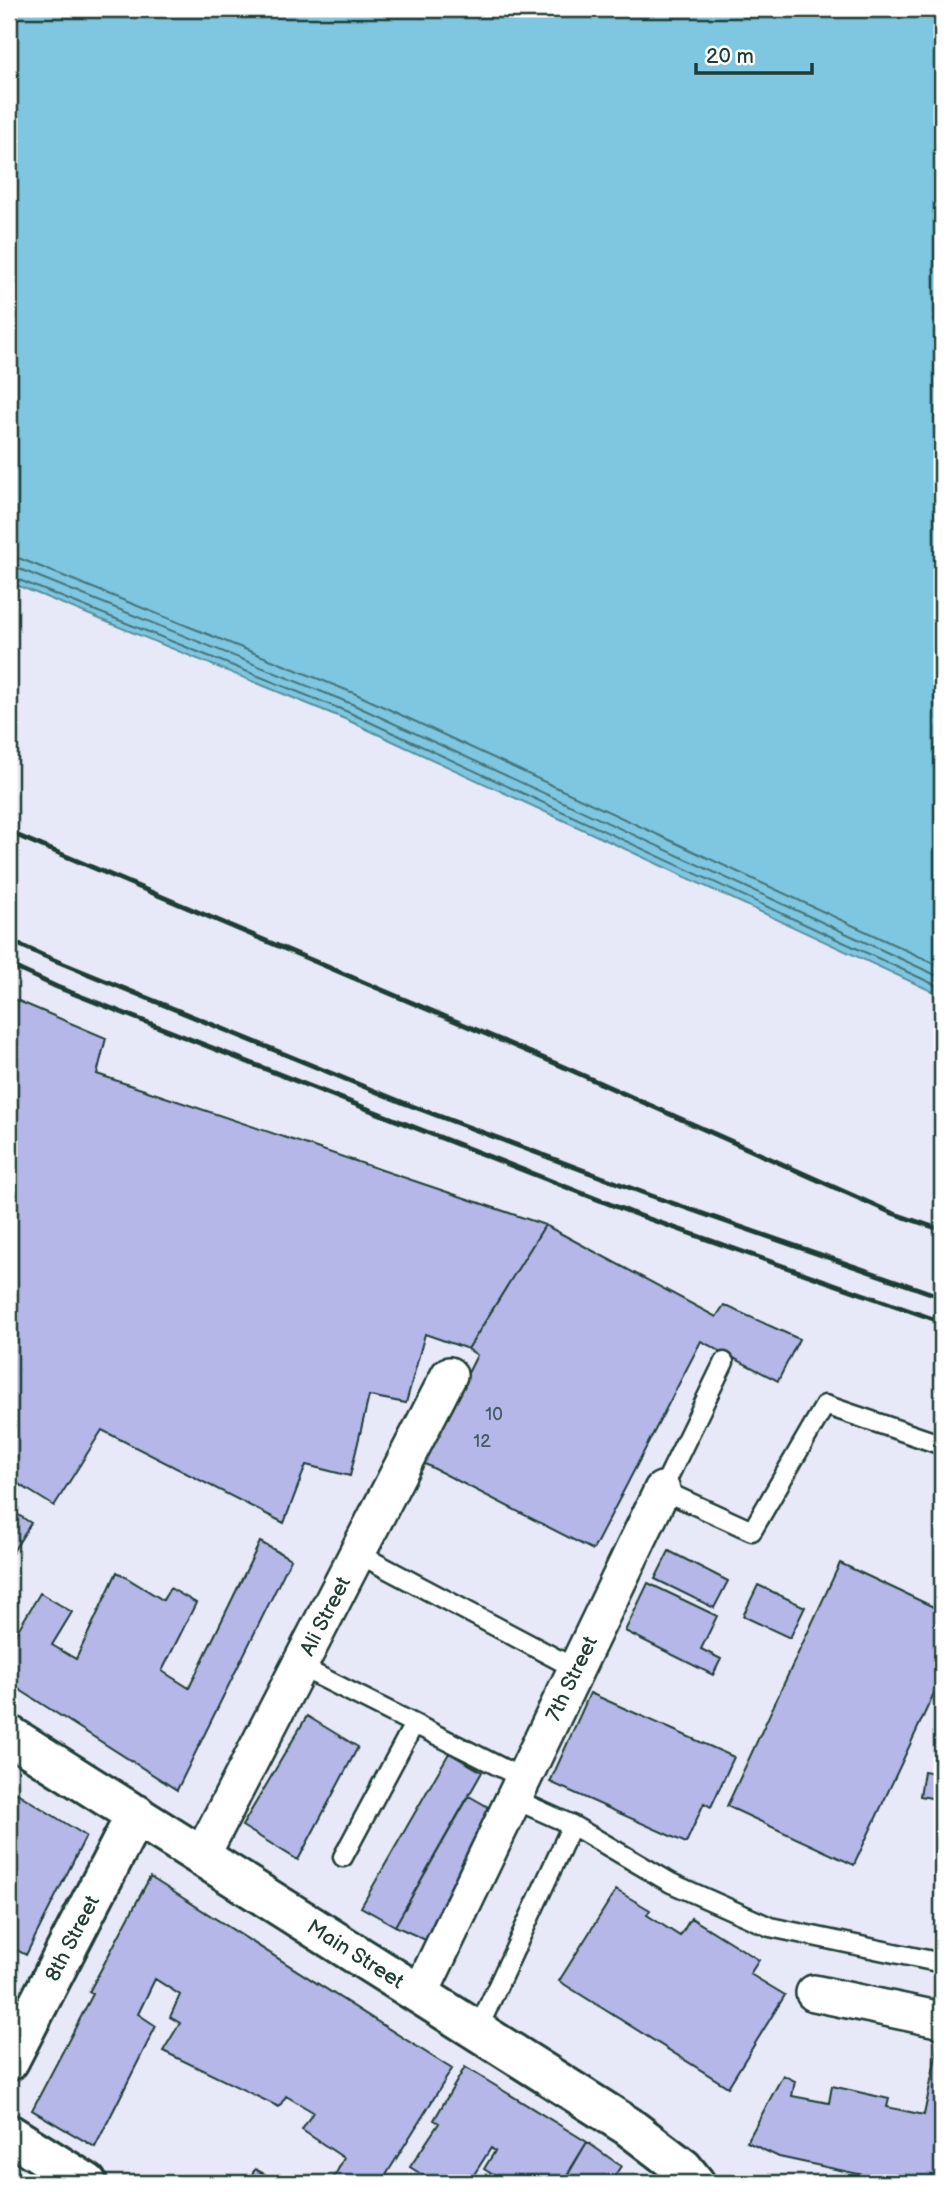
<svg xmlns="http://www.w3.org/2000/svg" width="951" height="2192" font-family="'Balsamiq Sans',sans-serif">
	<style>
		.water { fill: #7fc6e0; stroke: #598f9b; stroke-width: 2 }
		.lines { fill: none; stroke-linecap: round; stroke-linejoin: round }
		.shore { stroke: #457479; stroke-width: 2 }
		.building { fill: #b4b7e8; stroke: #1f3d34; stroke-width: 2 }
		.lane-casing { stroke: #1f3d34; stroke-width: 23 }
		.street-casing { stroke: #1f3d34; stroke-width: 40 }
		.secondary-casing { stroke: #1f3d34; stroke-width: 44 }
		.lane { stroke: #fff; stroke-width: 18 }
		.street { stroke: #fff; stroke-width: 35 }
		.secondary { stroke: #fff; stroke-width: 38 }
		.rail { stroke: #1f3d34; stroke-width: 5 }
		.labels { text-anchor: middle; stroke-width: 5; stroke-linejoin: round; paint-order: stroke }
		.number-label { font-size: 18px; fill: #445c61 }
		.street-label { font-size: 21px; fill: #1f3d34; stroke: #fff }
	</style>
	<rect width="100%" height="100%" fill="#e8e9f8"/>
	<filter id="ink" filterUnits="userSpaceOnUse"><feTurbulence type="fractalNoise" baseFrequency=".0143" numOctaves="2"/><feDisplacementMap in="SourceGraphic" scale="14" xChannelSelector="R" yChannelSelector="G"/><feConvolveMatrix kernelMatrix="1 2 1 2 8 2 1 2 1" color-interpolation-filters="sRGB"/></filter>
	<g filter="url(#ink)">
		<path class="water" d="M 9,9 L 942,9 L 942,996 L 345,719 L 9,582 Z"/>
		<g class="lines">
			<path class="shore" d="M 9,557 L 21,559 L 356,694 L 942,967
				M 9,567 L 17,568 L 352,704 L 942,978
				M 9,576 L 348,712 L 942,988"/>
		</g>
		<path class="building" d="M 9,997 L 106,1038 L 97,1074 L 545,1225 L 468,1349 L 425,1334 L 406,1403 L 369,1396 L 350,1476 L 306,1465 L 284,1523 L 102,1430 L 54,1506 L 9,1478 Z
			M 545,1225 L 716,1317 L 724,1305 L 799,1339 L 778,1381 L 701,1341 L 593,1550 L 423,1463 L 477,1355 L 468,1349 Z
			M 9,1509 L 31,1523 L 9,1558 Z
			M 260,1542 L 291,1559 L 177,1790 L 9,1683 L 9,1645 L 40,1593 L 72,1612 L 52,1645 L 76,1659 L 117,1572 L 163,1600 L 170,1588 L 196,1603 L 162,1671 L 189,1688 Z
			M 669,1551 L 728,1581 L 714,1608 L 655,1579 Z
			M 840,1563 L 942,1611 L 942,1676 L 854,1865 L 727,1806 Z
			M 648,1583 L 717,1616 L 701,1649 L 721,1659 L 713,1675 L 625,1631 Z
			M 758,1585 L 805,1607 L 790,1638 L 743,1616 Z
			M 590,1693 L 734,1757 L 711,1807 L 704,1803 L 686,1843 L 550,1782 Z
			M 307,1716 L 358,1747 L 298,1860 L 242,1826 Z
			M 449,1753 L 482,1772 L 395,1926 L 361,1907 Z
			M 924,1771 L 942,1774 L 942,1800 L 920,1796 Z
			M 9,1788 L 86,1836 L 26,1955 L 9,1946 Z
			M 469,1796 L 495,1811 L 432,1943 L 395,1926 Z
			M 939,1846 L 942,1846 L 942,1866 L 936,1865 Z
			M 150,1877 L 452,2069 L 381,2183 L 331,2183 L 344,2158 L 302,2130 L 313,2112 L 286,2096 L 279,2107 L 163,2051 L 180,2023 L 170,2017 L 180,1995 L 155,1979 L 138,2014 L 156,2026 L 95,2147 L 32,2110 L 93,1994 L 89,1992 Z
			M 616,1890 L 650,1910 L 647,1915 L 680,1936 L 691,1918 L 759,1960 L 750,1974 L 785,1995 L 728,2087 L 559,1981 Z
			M 940,2036 L 942,2037 L 942,2183 L 900,2183 L 779,2157 L 747,2142 L 783,2075 L 795,2081 L 792,2096 L 829,2103 L 832,2086 L 889,2099 L 887,2107 L 924,2115 Z
			M 465,2067 L 587,2142 L 562,2183 L 490,2183 L 495,2176 L 484,2169 L 495,2151 L 491,2148 L 473,2176 L 470,2174 L 464,2183 L 435,2183 L 410,2167 L 439,2123 L 434,2120 Z
			M 587,2142 L 621,2166 L 610,2183 L 563,2183 Z
			M 255,2169 L 281,2183 L 247,2183 Z"/>
		<g class="lines">
			<g class="lane-casing">
				<path id="lane" d="M 724,1362 L 662,1490 L 752,1531 L 825,1405 L 942,1445
					M 357,1553 L 576,1669
					M 299,1666 L 522,1778
					M 514,1799 L 572,1825 L 671,1883 L 770,1927 L 942,1963
					M 343,1857 L 414,1724
					M 477,2031 L 572,1825"/>
			</g>
			<g class="street-casing">
				<g id="street">
					<path id="s1" d="M 201,1857 L 449,1375"/>
					<path d="M 814,1993 L 942,2020"/>
					<path id="s2" d="M 420,1994 L 662,1490"/>
				</g>
			</g>
			<g class="secondary-casing">
				<g id="secondary">
					<path id="s3" d="M 9,1735 L 628,2126 L 683,2168 L 695,2183"/>
					<path id="s4" d="M 9,2061 L 136,1814"/>
					<path d="M 9,2134 L 87,2183"/>
				</g>
			</g>
			<use href="#lane" class="lane"/>
			<use href="#street" class="street"/>
			<use href="#secondary" class="secondary"/>
			<path class="rail" d="M 9,832 L 564,1067 L 892,1213 L 942,1230
				M 9,940 L 42,955 L 404,1103 L 652,1196 L 942,1297
				M 9,965 L 57,987 L 635,1214 L 942,1322"/>
		</g>
	</g>
	<g class="labels">
		<g class="number-label">
			<text x="494" y="1420">10</text>
			<text x="482" y="1447">12</text>
		</g>
		<g class="street-label">
			<text dy="7" stroke="none"><textPath href="#s1" startOffset="271">Ali Street</textPath></text>
			<text dy="7" stroke="none"><textPath href="#s2" startOffset="350">7th Street</textPath></text>
			<text dy="7" stroke="none"><textPath href="#s4" startOffset="138">8th Street</textPath></text>
			<text dy="7" stroke="none"><textPath href="#s3" startOffset="410">Main Street</textPath></text>
		</g>
	</g>
	<rect width="951" height="2192" fill="none" stroke="#fff" stroke-width="35"/>
	<rect x="18" y="18" width="916" height="2157" fill="none" stroke="#1f3d34" stroke-width="2.5" filter="url(#ink)"/>
	<path d="M696 63v10h116v-10" fill="none" stroke="#1f3d34" stroke-width="3.5"/>
	<text x="706" y="63" font-size="21" fill="#1f3d34" stroke="#ffffff" stroke-width="5" paint-order="stroke">20 m</text>
</svg>
